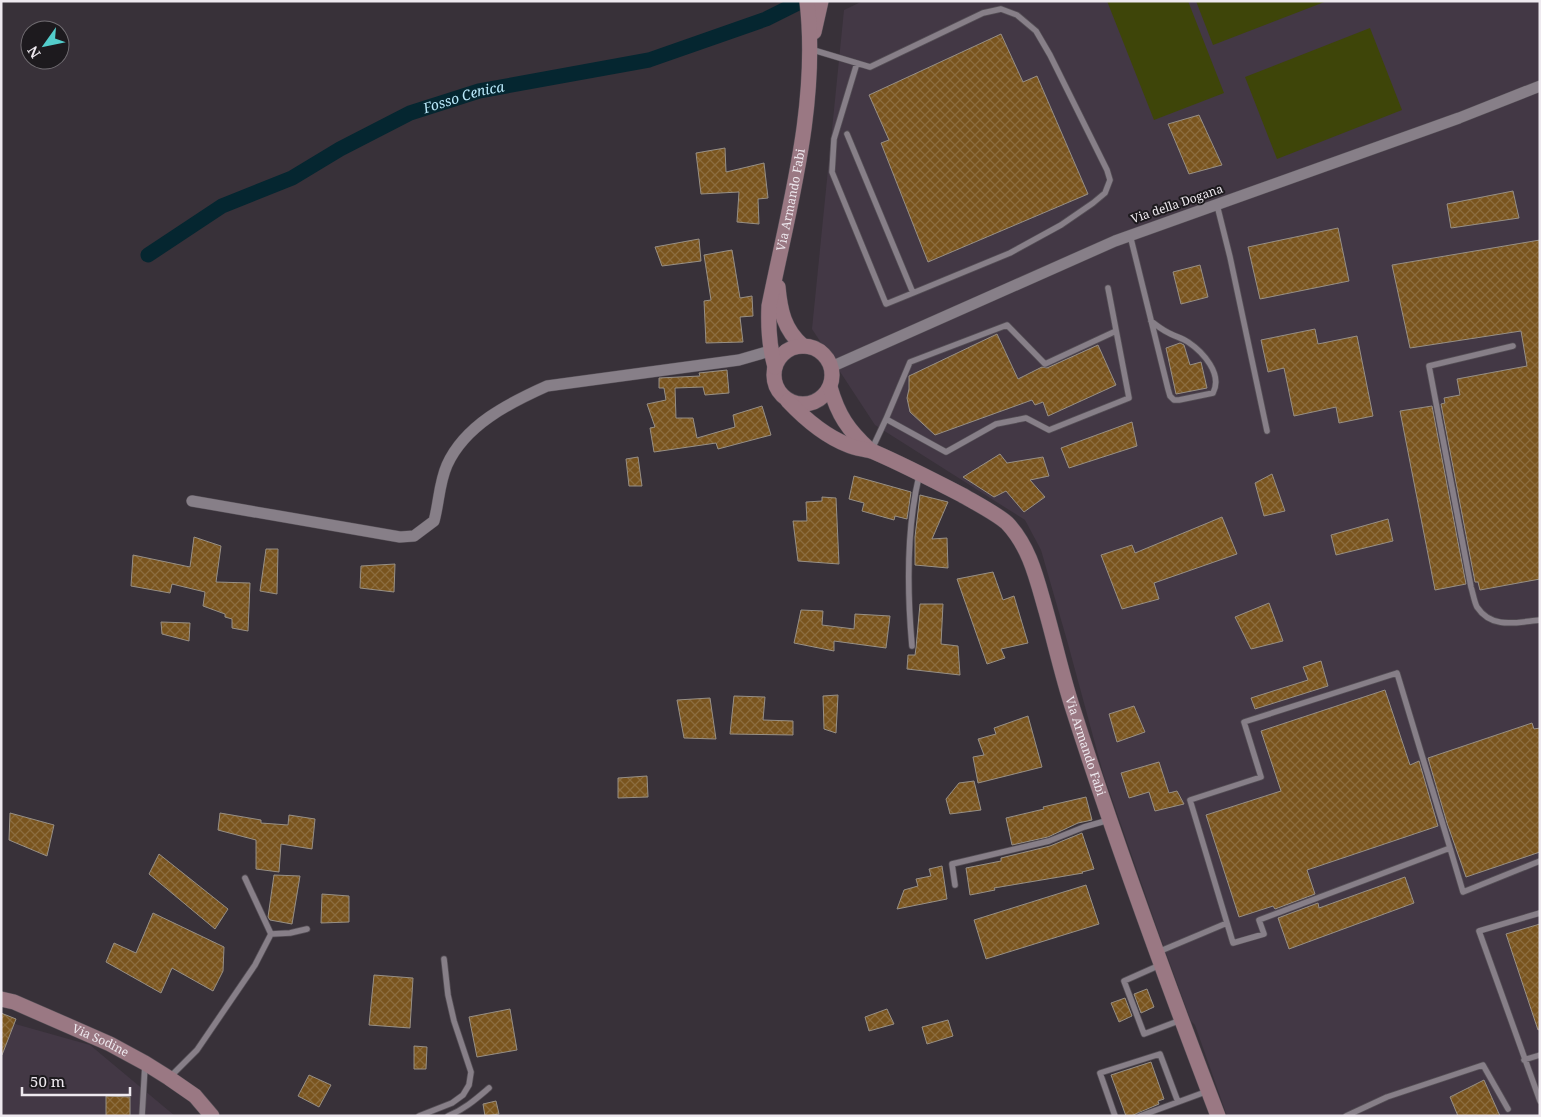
<svg xmlns="http://www.w3.org/2000/svg" width="1541" height="1117" font-family="'Noto Serif',serif">
	<style>
		.built { fill: #433845 }
		.green { fill: #3e4509 }
		.lines { fill: none; stroke-linecap: round; stroke-linejoin: round }
		.canal { stroke: #052630; stroke-width: 15 }
		.building { fill: url(#building-cross-hatch); stroke: #978f85 }
		.lane-casing { stroke: #554f56; stroke-width: 7 }
		.street-casing { stroke: #554f56; stroke-width: 12 }
		.secondary-casing { stroke: #554f56; stroke-width: 16 }
		.lane { stroke: #877f88; stroke-width: 5.5 }
		.street { stroke: #877f88; stroke-width: 11 }
		.secondary { stroke: #9a7883; stroke-width: 15 }
		.labels { text-anchor: middle; stroke-width: 4; stroke-linejoin: round; paint-order: stroke }
		.street-label { font-size: 12px; fill: #eee9ef; stroke: #1d1a1e }
		.water-label { font-size: 14px; font-style: italic; fill: #bae9fb; stroke: #1d1a1e }
	</style>
	<defs>
		<pattern id="building-cross-hatch" width="8" height="8" patternUnits="userSpaceOnUse" patternTransform="scale(1.25)"><rect width="8" height="8" fill="#79541e"/><path d="M0 0l8 8M0 8l8-8" fill="none" stroke="#8c6d3f"/></pattern>
	</defs>
	<rect width="100%" height="100%" fill="#383139"/>
	<path class="built" d="M 863,1 L 1540,1 L 1540,1116 L 1227,1116 L 1195,1025 L 1191,1021 L 1157,928 L 1103,773 L 1068,644 L 1041,550 L 1025,520 L 875,425 L 812,329 L 844,10 Z
		M 1,1020 L 90,1045 L 175,1116 L 1,1116 Z"/>
	<path class="green" d="M 1107,1 L 1188,1 L 1224,93 L 1154,120 Z
		M 1196,1 L 1327,1 L 1213,45 Z
		M 1370,28 L 1402,110 L 1277,159 L 1245,77 Z"/>
	<g class="lines">
		<path class="canal" id="s1" d="M 148,255 L 222,206 L 292,178 L 340,149 L 410,113 L 479,91 L 649,60 L 766,19 L 802,1"/>
	</g>
	<path class="building" d="M 1001,34 L 1023,82 L 1037,76 L 1088,194 L 928,262 L 881,143 L 889,140 L 869,95 Z
		M 1199,115 L 1222,165 L 1189,174 L 1168,124 Z
		M 725,148 L 726,172 L 764,163 L 768,198 L 758,199 L 759,224 L 737,222 L 739,192 L 701,194 L 696,153 Z
		M 1513,191 L 1519,218 L 1451,228 L 1447,204 Z
		M 1338,228 L 1349,281 L 1260,299 L 1248,247 Z
		M 699,239 L 701,261 L 662,266 L 655,247 Z
		M 1540,240 L 1540,579 L 1480,590 L 1478,582 L 1475,582 L 1441,404 L 1445,403 L 1444,398 L 1460,395 L 1457,379 L 1527,366 L 1521,331 L 1410,348 L 1392,265 Z
		M 732,250 L 740,298 L 752,296 L 753,316 L 740,317 L 743,342 L 706,343 L 704,301 L 711,300 L 704,255 Z
		M 1200,265 L 1208,297 L 1181,304 L 1173,272 Z
		M 1315,329 L 1318,344 L 1357,336 L 1373,416 L 1339,423 L 1336,407 L 1294,416 L 1284,368 L 1268,372 L 1261,340 Z
		M 997,334 L 1018,379 L 1042,367 L 1047,368 L 1098,345 L 1116,385 L 1048,416 L 1043,402 L 1035,405 L 1032,400 L 935,435 L 910,412 L 907,398 L 909,389 L 909,376 Z
		M 1180,343 L 1184,345 L 1190,365 L 1201,362 L 1207,388 L 1176,394 L 1166,348 Z
		M 727,370 L 729,393 L 705,395 L 703,387 L 675,388 L 676,418 L 693,418 L 697,438 L 735,427 L 733,415 L 762,406 L 771,435 L 718,449 L 716,443 L 654,452 L 650,428 L 655,427 L 647,404 L 666,400 L 664,388 L 659,388 L 659,378 L 700,376 L 699,373 Z
		M 1432,406 L 1466,584 L 1435,590 L 1400,411 Z
		M 1132,422 L 1137,446 L 1069,468 L 1061,448 Z
		M 1000,454 L 1007,463 L 1043,457 L 1049,476 L 1030,480 L 1045,497 L 1024,512 L 1006,491 L 994,497 L 963,477 Z
		M 638,457 L 642,486 L 629,486 L 626,459 Z
		M 1272,474 L 1285,511 L 1264,516 L 1255,483 Z
		M 854,476 L 911,492 L 907,519 L 895,516 L 894,520 L 862,511 L 864,503 L 849,499 Z
		M 920,495 L 948,502 L 932,539 L 947,538 L 948,568 L 915,565 L 915,537 Z
		M 822,497 L 836,498 L 839,564 L 798,561 L 793,521 L 807,521 L 806,502 L 822,501 Z
		M 1222,517 L 1237,554 L 1154,583 L 1159,599 L 1122,609 L 1101,555 L 1132,545 L 1135,553 Z
		M 1388,519 L 1393,541 L 1336,555 L 1331,535 Z
		M 194,537 L 221,546 L 216,582 L 250,583 L 248,631 L 232,628 L 232,619 L 225,617 L 225,614 L 203,606 L 205,592 L 172,584 L 170,593 L 131,586 L 133,555 L 190,567 Z
		M 266,549 L 278,549 L 277,594 L 260,591 Z
		M 395,564 L 394,592 L 360,588 L 361,566 Z
		M 993,572 L 1003,600 L 1014,596 L 1028,643 L 1001,649 L 1005,658 L 987,664 L 957,579 Z
		M 1269,603 L 1283,641 L 1251,649 L 1235,617 Z
		M 920,604 L 943,604 L 941,644 L 958,646 L 960,675 L 907,669 L 908,655 L 915,655 L 916,648 Z
		M 801,610 L 823,611 L 822,625 L 854,629 L 855,614 L 890,616 L 886,648 L 834,641 L 834,651 L 794,643 Z
		M 161,622 L 190,623 L 189,641 L 162,634 Z
		M 1321,661 L 1328,686 L 1255,709 L 1251,698 L 1308,680 L 1303,667 Z
		M 1385,690 L 1410,765 L 1419,761 L 1438,826 L 1307,870 L 1315,894 L 1275,909 L 1273,906 L 1239,917 L 1206,815 L 1281,791 L 1261,731 Z
		M 838,695 L 836,733 L 824,729 L 823,696 Z
		M 734,696 L 765,697 L 763,720 L 793,721 L 793,735 L 730,734 Z
		M 710,698 L 716,739 L 684,738 L 677,700 Z
		M 1134,706 L 1145,732 L 1117,742 L 1109,714 Z
		M 1028,716 L 1042,767 L 978,783 L 973,757 L 984,755 L 978,739 L 996,734 L 994,728 Z
		M 1532,723 L 1534,729 L 1540,728 L 1540,852 L 1466,877 L 1447,823 L 1428,758 Z
		M 1159,762 L 1169,793 L 1177,791 L 1184,804 L 1155,811 L 1149,792 L 1129,798 L 1121,773 Z
		M 647,776 L 648,797 L 618,798 L 618,778 Z
		M 974,781 L 981,810 L 950,814 L 946,799 L 959,783 Z
		M 1086,797 L 1092,820 L 1078,823 L 1048,837 L 1012,845 L 1006,818 L 1044,809 L 1043,807 Z
		M 10,813 L 54,825 L 47,856 L 9,840 Z
		M 220,813 L 261,820 L 261,823 L 288,825 L 289,815 L 315,819 L 312,849 L 281,844 L 279,872 L 256,869 L 256,840 L 218,830 Z
		M 1082,833 L 1094,869 L 1082,872 L 1083,873 L 994,888 L 995,890 L 970,895 L 966,868 L 1001,861 L 1001,858 L 1050,846 Z
		M 159,854 L 228,909 L 215,929 L 149,874 Z
		M 942,866 L 947,899 L 897,909 L 904,890 L 918,886 L 916,879 L 931,876 L 929,869 Z
		M 274,875 L 300,876 L 292,924 L 270,920 L 268,917 Z
		M 1405,877 L 1414,903 L 1289,949 L 1278,918 L 1318,903 L 1319,908 Z
		M 1086,885 L 1099,924 L 986,959 L 974,920 Z
		M 322,894 L 349,896 L 349,922 L 321,923 Z
		M 153,913 L 224,947 L 223,971 L 213,991 L 172,968 L 161,993 L 106,962 L 114,943 L 136,953 Z
		M 1540,924 L 1540,1029 L 1538,1030 L 1506,934 Z
		M 374,975 L 413,978 L 410,1028 L 369,1025 Z
		M 1147,989 L 1154,1007 L 1141,1013 L 1134,994 Z
		M 1125,998 L 1132,1016 L 1119,1022 L 1111,1003 Z
		M 510,1009 L 517,1050 L 477,1057 L 469,1017 Z
		M 887,1009 L 894,1024 L 869,1031 L 865,1017 Z
		M 1,1013 L 16,1019 L 2,1055 L 1,1054 Z
		M 948,1020 L 953,1036 L 927,1044 L 922,1027 Z
		M 414,1046 L 427,1047 L 426,1069 L 414,1069 Z
		M 1151,1062 L 1164,1099 L 1158,1101 L 1159,1104 L 1131,1116 L 1126,1116 L 1111,1075 Z
		M 309,1075 L 331,1085 L 319,1107 L 298,1096 Z
		M 1484,1080 L 1500,1116 L 1458,1116 L 1450,1097 Z
		M 106,1096 L 130,1097 L 130,1116 L 106,1116 Z
		M 496,1101 L 499,1114 L 485,1116 L 483,1104 Z"/>
	<g class="lines">
		<g class="lane-casing">
			<path id="lane" d="M 810,49 L 870,67 L 983,13 L 1001,9 L 1017,15 L 1036,31 L 1050,55 L 1107,170 L 1110,180 L 1105,193 L 1093,203 L 1061,225 L 1010,253 L 913,293 L 847,134
				M 857,63 L 834,139 L 832,172 L 886,304 L 913,293
				M 1217,205 L 1230,257 L 1267,431
				M 1130,235 L 1168,389 L 1170,396 L 1174,400 L 1179,400 L 1213,393 C 1223,374 1203,352 1188,342 C 1182,338 1174,336 1167,332 C 1161,329 1156,325 1151,321
				M 1513,346 L 1429,366 L 1471,587 C 1473,593 1474,601 1477,607 C 1492,630 1518,622 1540,620
				M 886,419 L 910,362 L 1007,325 L 1045,364 L 1116,331
				M 872,449 L 886,419 L 946,452 L 996,424 L 1026,418 L 1049,430 L 1129,398 L 1108,288
				M 912,646 C 907,590 906,531 919,476
				M 1450,848 L 1463,892 L 1540,861
				M 245,878 L 271,934
				M 955,885 L 952,864 L 1049,841 L 1084,827 L 1109,820
				M 1540,913 L 1479,931 L 1540,1101
				M 1158,952 L 1227,923 L 1233,943 L 1264,934 L 1259,920 L 1450,848 L 1397,673 L 1244,722 L 1261,777 L 1190,800 L 1227,923
				M 1160,965 L 1124,981 L 1144,1034 L 1181,1020
				M 1524,1060 L 1540,1055
				M 170,1077 L 197,1050 L 255,965 L 271,934 L 290,933 L 307,929
				M 142,1116 L 145,1065
				M 419,1116 L 452,1103 L 463,1095 L 469,1085 L 471,1072 L 454,1021 L 448,995 L 444,959
				M 448,1116 C 465,1109 476,1099 489,1088
				M 1115,1116 L 1100,1073 L 1160,1054 L 1178,1102
				M 1140,1116 L 1208,1091
				M 1346,1116 L 1387,1097 L 1483,1065 L 1508,1109"/>
		</g>
		<g class="street-casing">
			<path id="street" d="M 831,367 L 1115,241 L 1459,118 L 1540,86
				M 192,501 L 400,537 L 414,536 L 434,521 C 439,503 439,483 447,465 C 465,425 509,403 547,386 L 739,360 L 770,351"/>
		</g>
		<g class="secondary-casing">
			<g id="secondary">
				<path d="M 814,32 L 821,1"/>
				<path d="M 778,287 C 780,310 784,330 803,346"/>
				<circle cx="803" cy="375" r="29"/>
				<path id="s2" d="M 775,367 C 769,346 768,327 769,306 C 789,206 819,104 807,1"/>
				<path d="M 830,387 C 838,415 848,430 870,450"/>
				<path id="s3" d="M 788,401 C 805,419 825,436 848,445 C 856,449 866,449 874,452 C 904,465 933,480 962,495 C 974,502 997,514 1007,523 C 1030,547 1037,580 1046,611 C 1055,643 1062,675 1072,706 C 1116,844 1166,980 1218,1116"/>
				<path id="s4" d="M 1,999 L 14,1002 L 110,1044 L 145,1063 L 169,1078 L 195,1096 L 212,1116"/>
			</g>
		</g>
		<use href="#lane" class="lane"/>
		<use href="#street" class="street"/>
		<use href="#secondary" class="secondary"/>
	</g>
	<g class="labels">
		<g class="street-label">
			<text dy="4" stroke="none"><textPath href="#s2" startOffset="170">Via Armando Fabi</textPath></text>
			<text transform="translate(1177 204) rotate(-19)" y="4">Via della Dogana</text>
			<text dy="4" stroke="none"><textPath href="#s3" startOffset="491">Via Armando Fabi</textPath></text>
			<text dy="4" stroke="none"><textPath href="#s4" startOffset="108">Via Sodine</textPath></text>
		</g>
		<g class="water-label">
			<text dy="5" stroke="none"><textPath href="#s1" startOffset="355">Fosso Cenica</textPath></text>
		</g>
	</g>
	<rect width="1541" height="1117" fill="none" stroke="#eee9ef" stroke-width="5"/>
	<g transform="translate(45 45) rotate(237)"><circle r="24" fill="#1d1a1e" stroke="#716d72"/>
	<path d="M0-4L9 19L0 12L-9 19Z" fill="#53cdcb"/>
	<text y="-8" font-size="14" font-weight="bold" text-anchor="middle" fill="#eee9ef">N</text>
	</g>
	<path d="M22 1087v8h108v-8" fill="none" stroke="#eee9ef" stroke-width="2.5"/>
	<text x="30" y="1087" font-size="15" fill="#eee9ef" stroke="#1d1a1e" stroke-width="4" paint-order="stroke">50 m</text>
</svg>
